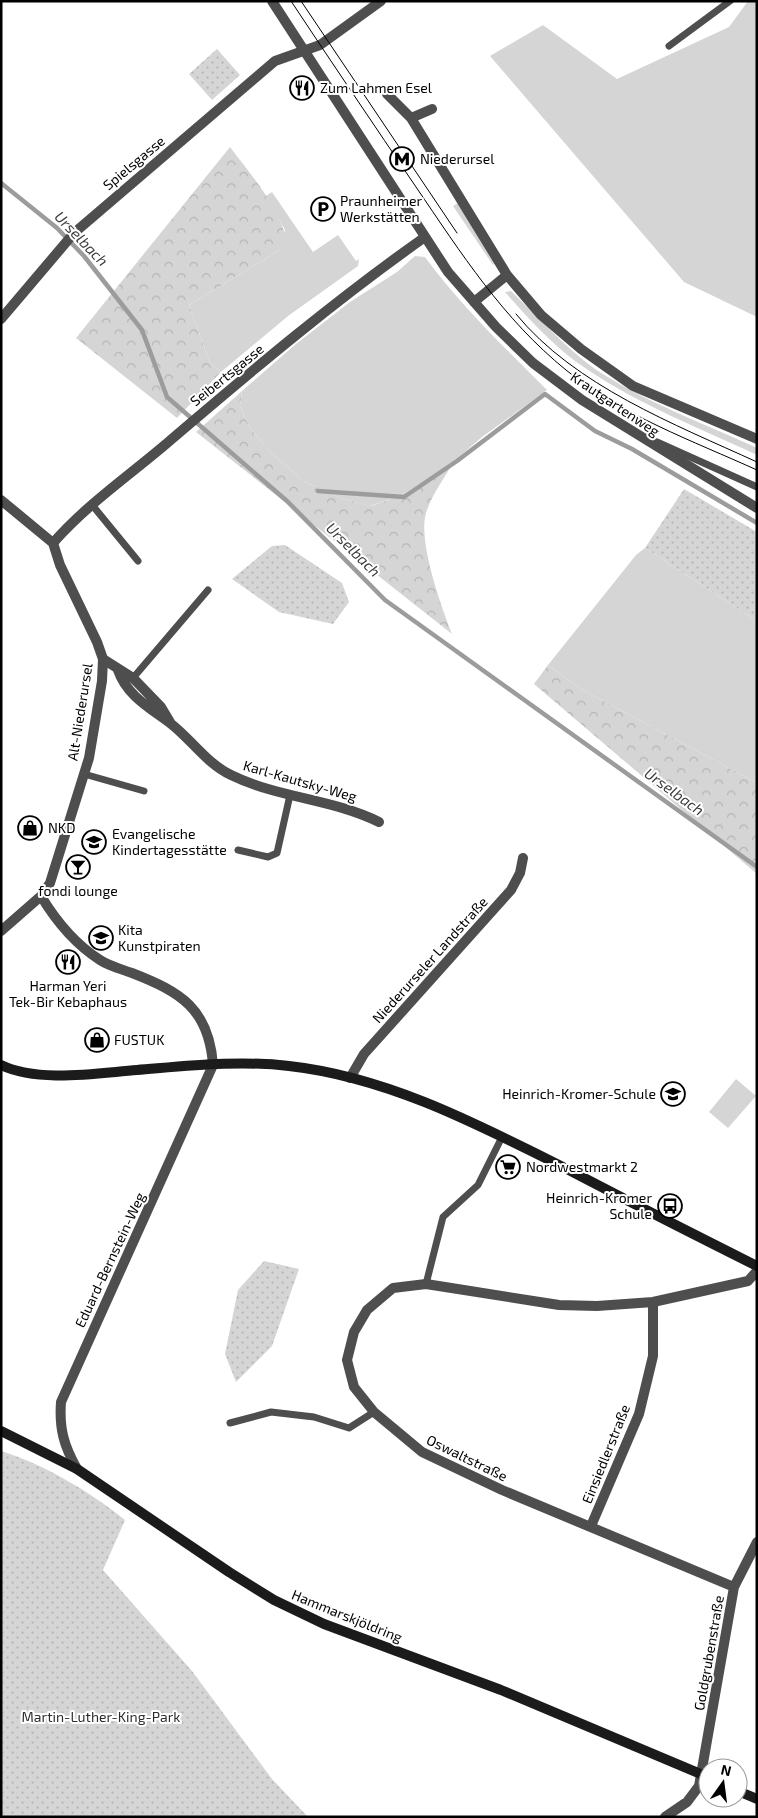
<svg xmlns="http://www.w3.org/2000/svg" width="758" height="1818" font-family="'Exo 2',sans-serif">
	<style>
		.grass { fill: #d5d5d5 }
		.forest { fill: url(#forest-crowns) }
		.park { fill: url(#park-dots) }
		.lines { fill: none; stroke-linecap: round; stroke-linejoin: round }
		.stream { stroke: #9c9c9c; stroke-width: 4.5 }
		.lane { stroke: #4e4e4e; stroke-width: 7 }
		.street { stroke: #4e4e4e; stroke-width: 10 }
		.secondary { stroke: #1b1b1b; stroke-width: 10 }
		.tram { stroke: #000; stroke-width: 1 }
		.labels { text-anchor: middle; stroke-width: 4; stroke-linejoin: round; paint-order: stroke }
		.poi-label { font-size: 14px; fill: #000; stroke: #fff; text-anchor: start }
		.street-label { font-size: 14px; fill: #000; stroke: #fff }
		.park-label { font-size: 14px; fill: #2c2c2c; stroke: #fff }
		.water-label { font-size: 15px; font-style: italic; fill: #3d3d3d; stroke: #fff }
	</style>
	<defs>
		<pattern id="forest-crowns" width="20" height="18" patternUnits="userSpaceOnUse" patternTransform="scale(1.25)"><rect width="20" height="18" fill="#d5d5d5"/><path d="M2 6a3 3 0 1 1 6 0M12 15a3 3 0 1 1 6 0" fill="none" stroke="#b5b5b5"/></pattern>
		<pattern id="park-dots" width="8" height="8" patternUnits="userSpaceOnUse" patternTransform="scale(1.25)"><rect width="8" height="8" fill="#d5d5d5"/><path d="M2 2h.1M6 6h.1" fill="none" stroke="#b5b5b5" stroke-width="1.8" stroke-linecap="round"/></pattern>
	</defs>
	<rect width="100%" height="100%" fill="#fff"/>
	<path class="grass" d="M 748,1 L 757,1 L 757,317 L 684,282 L 490,56 L 543,25 L 617,79 L 729,27 Z
		M 272,192 L 313,252 L 338,235 L 356,261 L 359,259 L 358,266 L 288,316 L 221,372 L 210,363 L 189,305 L 280,250 L 285,230 L 266,196 Z
		M 458,203 L 494,264 L 493,265 L 453,206 Z
		M 415,256 L 425,257 C 461,306 504,347 547,390 L 482,437 L 437,476 L 397,497 L 370,506 L 343,499 L 305,482 L 270,452 L 250,428 L 240,406 L 242,391 L 296,344 L 350,302 L 397,272 Z
		M 511,291 C 537,316 566,348 595,369 C 645,402 703,423 757,448 L 757,455 C 695,426 630,401 575,361 C 549,341 526,316 505,292 Z
		M 645,548 L 757,621 L 757,783 L 581,689 L 548,665 L 636,555 Z
		M 736,1079 L 756,1096 L 728,1128 L 709,1112 Z"/>
	<path class="forest" d="M 230,147 C 251,175 280,207 287,242 L 280,250 L 189,305 L 210,363 L 221,372 L 177,418 L 76,338 Z
		M 242,391 L 240,406 L 250,428 L 270,452 L 305,482 L 343,499 L 371,506 L 397,497 L 437,476 L 454,461 C 445,478 429,498 425,517 C 420,547 441,606 452,634 L 196,432 Z
		M 548,665 L 581,689 L 757,783 L 757,874 L 534,684 Z"/>
	<path class="park" d="M 217,49 L 240,75 L 212,100 L 189,74 Z
		M 684,489 L 757,532 L 757,621 L 645,548 Z
		M 285,545 L 342,583 L 349,602 L 333,624 L 279,612 L 232,579 L 272,546 Z
		M 264,1261 L 299,1269 L 272,1346 L 236,1382 L 225,1354 L 238,1290 Z
		M 1,1451 C 45,1465 89,1491 125,1520 L 103,1570 L 192,1671 L 272,1779 L 308,1817 L 1,1817 Z"/>
	<g class="lines">
		<path class="stream" d="M 1,183 L 57,228 L 84,256 L 142,330 L 167,397 L 287,501 L 385,600 L 757,867
			M 318,491 L 404,497 L 457,461 L 545,394 L 595,431 L 632,449 L 757,523"/>
		<path class="lane" d="M 669,46 L 730,1
			M 657,442 L 757,487
			M 93,506 L 138,561
			M 133,678 L 208,590
			M 84,774 L 144,791
			M 238,850 L 268,857 L 277,853 L 290,795
			M 426,1284 L 443,1217 L 478,1185 L 502,1137
			M 230,1423 L 271,1412 L 314,1417 L 349,1428 L 374,1412"/>
		<path class="street" d="M 272,1 L 448,272 L 496,327 L 533,363 L 582,400 L 757,508
			M 387,94 L 411,118 L 507,275 L 541,315 L 581,349 L 633,386 L 757,439
			M 411,118 L 432,109
			M 474,302 L 507,275
			M 1,319 L 74,233 L 275,61 L 320,45 L 381,1
			M 1,500 L 53,543 L 60,565 L 97,642 L 103,659 L 102,681 L 89,758 L 50,883 L 41,896 L 1,931
			M 53,543 C 88,503 133,473 173,438 C 255,368 337,299 425,237
			M 103,659 L 133,678 L 161,707 L 170,722
			M 118,670 C 127,696 150,708 170,723 C 192,740 206,763 231,775 C 278,798 333,799 379,822
			M 41,896 C 56,921 75,944 100,960 C 109,966 121,969 132,973 C 181,992 209,1009 213,1065 L 61,1402 C 59,1429 64,1446 77,1469
			M 350,1078 L 364,1054 L 511,890 L 520,873 L 523,858
			M 591,1526 L 639,1414 L 653,1356 L 653,1302
			M 734,1587 L 502,1490 L 422,1452 L 374,1412 L 354,1387 L 347,1360 L 354,1332 L 367,1310 L 393,1288 L 426,1284 L 559,1305 L 597,1306 L 653,1302 L 748,1281 L 757,1271
			M 665,1817 L 687,1802 L 699,1786 L 734,1587 L 757,1542"/>
		<path class="secondary" d="M 1,1065 C 38,1083 97,1073 137,1070 C 187,1066 239,1060 289,1066 C 388,1077 479,1125 567,1169 C 630,1202 693,1234 757,1266
			M 1,1431 L 77,1469 L 229,1572 L 274,1600 L 324,1624 L 501,1690 L 708,1777
			M 738,1791 L 757,1799"/>
		<path class="tram" d="M 291,1 C 332,63 374,125 416,187 C 461,253 503,319 566,370 C 621,415 693,441 757,470
			M 301,1 L 457,233
			M 516,314 C 575,386 674,424 757,462"/>
	</g>
	<defs>
		<g id="restaurant-ring" transform="scale(1.25)"><circle r="9.5" fill="#fff" stroke="#000" stroke-width="1.5"/><path d="M-5-6h1v4h1v-4h1v4h1v-4h1v5L-1.5 .5V6h-2V.5L-5-1ZM5-6V6H3V1.5H1.5Q1.5-4 5-6Z" fill="#000"/></g>
		<g id="metro-ring" transform="scale(1.25)"><circle r="9.5" fill="#fff" stroke="#000" stroke-width="1.5"/><path d="M-5.5 5V-5H-3L0 0L3-5H5.5V5H3V-.5L0 4L-3-.5V5Z" fill="#000"/></g>
		<g id="parking-ring" transform="scale(1.25)"><circle r="9.5" fill="#fff" stroke="#000" stroke-width="1.5"/><path d="M-3.5-5.5H1a3.5 3.5 0 0 1 0 7H-1V5.5H-3.5ZM-1-3.4V-.6H.8a1.4 1.4 0 0 0 0-2.8Z" fill="#000"/></g>
		<g id="shop-ring" transform="scale(1.25)"><circle r="9.5" fill="#fff" stroke="#000" stroke-width="1.5"/><path d="M-5-2.5h2.3a2.7 3.5 0 0 1 5.4 0H5L5.5 6h-11ZM-1.5-2.5h3a1.5 2.3 0 0 0-3 0Z" fill="#000"/></g>
		<g id="school-ring" transform="scale(1.25)"><circle r="9.5" fill="#fff" stroke="#000" stroke-width="1.5"/><path d="M0-5L7-2L0 1L-7-2ZM-4 1L0 2.5L4 1V4Q0 6-4 4Z" fill="#000"/></g>
		<g id="bar-ring" transform="scale(1.25)"><circle r="9.5" fill="#fff" stroke="#000" stroke-width="1.5"/><path d="M-6-5H6L.8 .8V4.5H3.5V6h-7V4.5H-.8V.8Z" fill="#000"/></g>
		<g id="supermarket-ring" transform="scale(1.25)"><circle r="9.5" fill="#fff" stroke="#000" stroke-width="1.5"/><path d="M-6-5.5h2.5l.6 2H6L4.5 2H-2.5L-4.4-4H-6ZM-1.5 3.2a1.3 1.3 0 1 0 .1 0ZM3 3.2a1.3 1.3 0 1 0 .1 0Z" fill="#000"/></g>
		<g id="bus-ring" transform="scale(1.25)"><circle r="9.5" fill="#fff" stroke="#000" stroke-width="1.5"/><path d="M-5-6H5V4H4V6H2V4H-2V6H-4V4H-5ZM-3.5-4V0h7V-4ZM-3.5 1.2v1.5H-2V1.2ZM2 1.2v1.5H3.5V1.2Z" fill="#000"/></g>
	</defs>
	<g fill-rule="evenodd">
		<use href="#restaurant-ring" x="302" y="88"/>
		<use href="#metro-ring" x="402" y="159"/>
		<use href="#parking-ring" x="323" y="209"/>
		<use href="#shop-ring" x="30" y="828"/>
		<use href="#school-ring" x="94" y="842"/>
		<use href="#bar-ring" x="78" y="867"/>
		<use href="#school-ring" x="101" y="938"/>
		<use href="#restaurant-ring" x="68" y="962"/>
		<use href="#shop-ring" x="97" y="1040"/>
		<use href="#school-ring" x="673" y="1094"/>
		<use href="#supermarket-ring" x="508" y="1167"/>
		<use href="#bus-ring" x="670" y="1206"/>
	</g>
	<g class="labels">
		<g class="poi-label">
			<text x="320" y="93">Zum Lahmen Esel</text>
			<text x="420" y="164">Niederursel</text>
			<text x="340" y="206">Praunheimer<tspan x="340" dy="16">Werkstätten</tspan></text>
			<text x="48" y="833">NKD</text>
			<text x="112" y="839">Evangelische<tspan x="112" dy="16">Kindertagesstätte</tspan></text>
			<text x="78" y="896" text-anchor="middle">fondi lounge</text>
			<text x="118" y="935">Kita<tspan x="118" dy="16">Kunstpiraten</tspan></text>
			<text x="68" y="991" text-anchor="middle">Harman Yeri<tspan x="68" dy="16">Tek-Bir Kebaphaus</tspan></text>
			<text x="114" y="1045">FUSTUK</text>
			<text x="656" y="1099" text-anchor="end">Heinrich-Kromer-Schule</text>
			<text x="526" y="1172">Nordwestmarkt 2</text>
			<text x="652" y="1203" text-anchor="end">Heinrich-Kromer<tspan x="652" dy="16">Schule</tspan></text>
		</g>
		<g class="street-label">
			<text transform="translate(134 163) rotate(-40)" y="5">Spielsgasse</text>
			<text transform="translate(227 375) rotate(-39)" y="5">Seibertsgasse</text>
			<text transform="translate(615 404) rotate(34)" y="5">Krautgartenweg</text>
			<text transform="translate(80 712) rotate(-81)" y="5">Alt-Niederursel</text>
			<text transform="translate(300 781) rotate(16)" y="5">Karl-Kautsky-Weg</text>
			<text transform="translate(430 960) rotate(-48)" y="5">Niederurseler Landstraße</text>
			<text transform="translate(110 1260) rotate(-65)" y="5">Eduard-Bernstein-Weg</text>
			<text transform="translate(606 1454) rotate(-68)" y="5">Einsiedlerstraße</text>
			<text transform="translate(467 1458) rotate(26)" y="5">Oswaltstraße</text>
			<text transform="translate(347 1616) rotate(22)" y="5">Hammarskjöldring</text>
			<text transform="translate(709 1653) rotate(-80)" y="5">Goldgrubenstraße</text>
		</g>
		<g class="park-label">
			<text x="101" y="1722">Martin-Luther-King-Park</text>
		</g>
		<g class="water-label">
			<text transform="translate(81 239) rotate(46)" y="5">Urselbach</text>
			<text transform="translate(353 550) rotate(45)" y="5">Urselbach</text>
			<text transform="translate(674 792) rotate(36)" y="5">Urselbach</text>
		</g>
	</g>
	<rect width="758" height="1818" fill="none" stroke="#000000" stroke-width="5"/>
	<g transform="translate(723 1783) rotate(14)"><circle r="24" fill="#ffffff" stroke="#999999"/>
	<path d="M0-4L9 19L0 12L-9 19Z" fill="#000000"/>
	<text y="-8" font-size="14" font-weight="bold" text-anchor="middle" fill="#000000">N</text>
	</g>
</svg>
